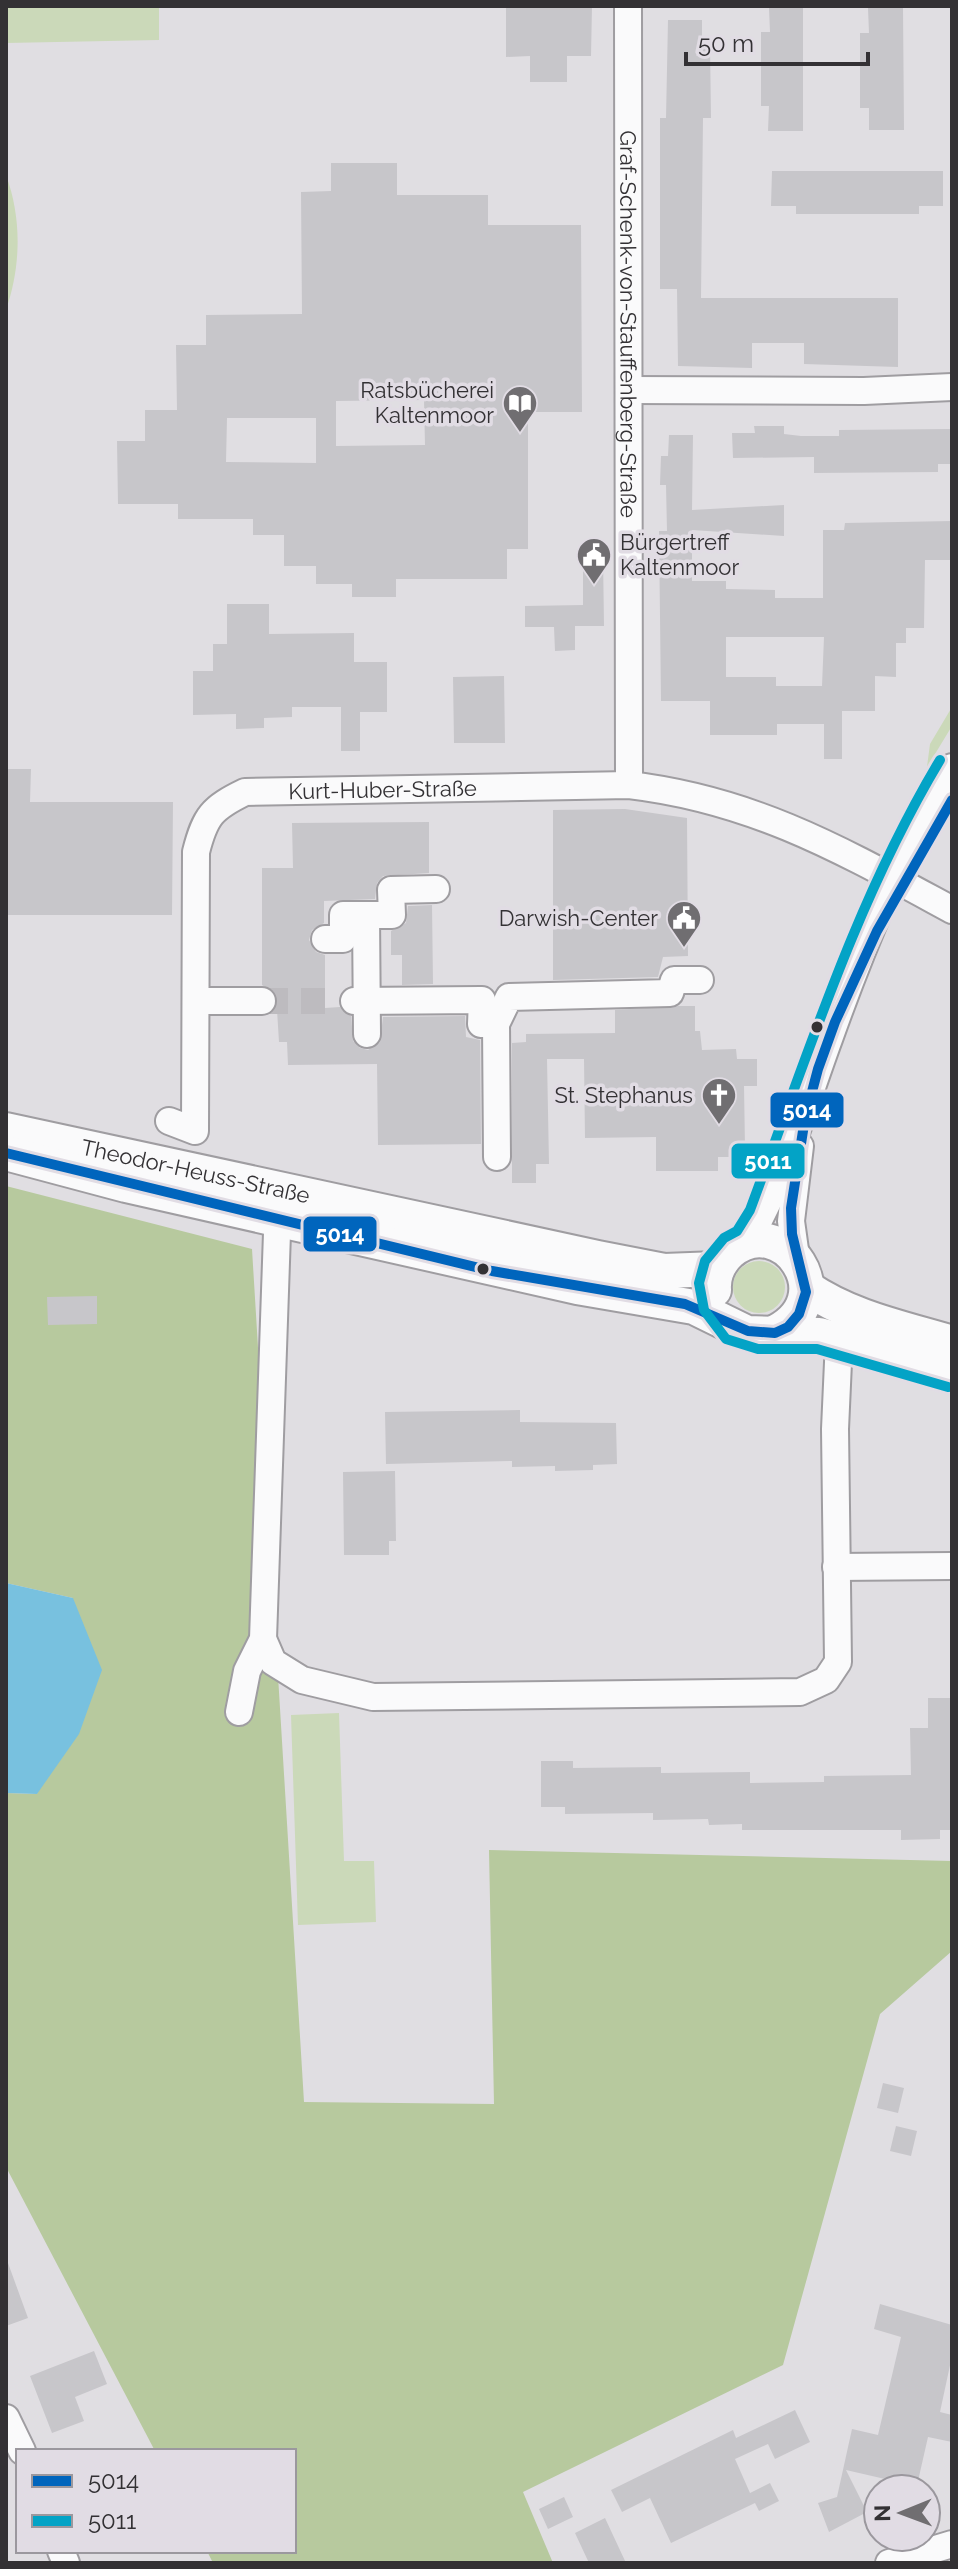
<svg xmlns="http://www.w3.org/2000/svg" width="958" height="2569" font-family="Raleway,sans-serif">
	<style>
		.green { fill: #cbd9b9 }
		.forest { fill: #b7c99e }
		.water { fill: #78c1df }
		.building { fill: #c7c6ca; fill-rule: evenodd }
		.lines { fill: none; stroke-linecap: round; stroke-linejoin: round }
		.minor-tunnel { stroke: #bdbbbf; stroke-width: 26; stroke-dasharray: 26 13; stroke-linecap: butt }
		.minor-casing { stroke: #9f9da1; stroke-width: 30 }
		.major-casing { stroke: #9f9da1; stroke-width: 38 }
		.minor { stroke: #fafafb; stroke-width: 26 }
		.major { stroke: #fafafb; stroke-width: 34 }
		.bus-1-casing { stroke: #e1dce4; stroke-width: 16 }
		.bus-2-casing { stroke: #e1dce4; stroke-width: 16 }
		.bus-1 { stroke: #0065bd; stroke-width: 10 }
		.bus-2 { stroke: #03a3c6; stroke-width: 10 }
		.bus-dot { fill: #333134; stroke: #e1dce4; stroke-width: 3 }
		.labels { text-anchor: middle; stroke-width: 7; stroke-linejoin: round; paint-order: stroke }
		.street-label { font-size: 22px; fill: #333134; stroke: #e1dce4 }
		.poi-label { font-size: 22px; fill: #333134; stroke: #e1dce4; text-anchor: end }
		.line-badge { stroke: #e1dce4; stroke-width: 3 }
		.badge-label { font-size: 22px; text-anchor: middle; font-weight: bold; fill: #fff }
	</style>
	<rect width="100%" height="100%" fill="#e0dee2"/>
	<path class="green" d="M 6,6 L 159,6 L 159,40 L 6,43 Z
		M 6,175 C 22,219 21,266 6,310 Z
		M 952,707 L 952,726 L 935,754 L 930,789 L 914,818 L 908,815 L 925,782 L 930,744 Z
		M733 1287a26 26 0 1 1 52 0a26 26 0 1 1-52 0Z
		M 339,1713 L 344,1861 L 374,1861 L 376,1922 L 298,1925 L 291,1715 Z"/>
	<path class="forest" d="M 6,1186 L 252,1249 L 304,2102 L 494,2104 L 489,1850 L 952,1861 L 952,1951 L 880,2014 L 783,2365 L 523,2492 L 553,2563 L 213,2563 L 207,2551 L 294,2551 L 294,2451 L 155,2451 L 6,2167 L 6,1793 L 37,1794 L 73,1598 L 6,1583 Z"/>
	<path class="water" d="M 6,1583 L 73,1598 L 102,1670 L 79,1734 L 37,1794 L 6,1793 Z"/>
	<path class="building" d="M 506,6 L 592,6 L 591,56 L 567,56 L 567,82 L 530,82 L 530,56 L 506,57 Z
		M 769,8 L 803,8 L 803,131 L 768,131 L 769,106 L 761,106 L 761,32 L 770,32 Z
		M 868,8 L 903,8 L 904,130 L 869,130 L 869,108 L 860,108 L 860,33 L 869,33 Z
		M 668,20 L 702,20 L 702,45 L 710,45 L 711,118 L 703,118 L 701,298 L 898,298 L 898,367 L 804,364 L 804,343 L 752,343 L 752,368 L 678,366 L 677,289 L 660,289 L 660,118 L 666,118 Z
		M 331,163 L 397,163 L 397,195 L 488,195 L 488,225 L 581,225 L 582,412 L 528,412 L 528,549 L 507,549 L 507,579 L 396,579 L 396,597 L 352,597 L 352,584 L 316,584 L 316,566 L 284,566 L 284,535 L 253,535 L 253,519 L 178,519 L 178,504 L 118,504 L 117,441 L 145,441 L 145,410 L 177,410 L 176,345 L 206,345 L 206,315 L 302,314 L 301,192 L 331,191 ZM 424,400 L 425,445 L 336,446 L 336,401 ZM 227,418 L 316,418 L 316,463 L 226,462 Z
		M 772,171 L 943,171 L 943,206 L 919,206 L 919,214 L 796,214 L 796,206 L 771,206 Z
		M 754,426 L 784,426 L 784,434 L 801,436 L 839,436 L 839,430 L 952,429 L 952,464 L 938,464 L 938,472 L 814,473 L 814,457 L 733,458 L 732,433 L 755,433 Z
		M 669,435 L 693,435 L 692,510 L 784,505 L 784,536 L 692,530 L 692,581 L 726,581 L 726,589 L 775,590 L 775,598 L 823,598 L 823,530 L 844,530 L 845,523 L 952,521 L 951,560 L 925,560 L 924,628 L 906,628 L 906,643 L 896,643 L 896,677 L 875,676 L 875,711 L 842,711 L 842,759 L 824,759 L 824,724 L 777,724 L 777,735 L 710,735 L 710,701 L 661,701 L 659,531 L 667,531 L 666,485 L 660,485 L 661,456 L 668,456 ZM 726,637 L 824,637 L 822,686 L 776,686 L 776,677 L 726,677 Z
		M 603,556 L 604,626 L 575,626 L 575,650 L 555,651 L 554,627 L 525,627 L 525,606 L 583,605 L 583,557 Z
		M 227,604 L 269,604 L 269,634 L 354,633 L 354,662 L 387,662 L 387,712 L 360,712 L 360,751 L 341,751 L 341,707 L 292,707 L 292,717 L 264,718 L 264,728 L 236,729 L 236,714 L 193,715 L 193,671 L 213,671 L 213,644 L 227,644 Z
		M 504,676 L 505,743 L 454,743 L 453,677 Z
		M 6,769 L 31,769 L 30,802 L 173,802 L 172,915 L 6,915 Z
		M 625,809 L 687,818 L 688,956 L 663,957 L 658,977 L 553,980 L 553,810 Z
		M 429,822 L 429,873 L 383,876 L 377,883 L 375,899 L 324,901 L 324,923 L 312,930 L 309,940 L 316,952 L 325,955 L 325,1008 L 340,1007 L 351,1016 L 353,1041 L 360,1048 L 368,1050 L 380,1042 L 383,1017 L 465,1016 L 466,1037 L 480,1040 L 481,1144 L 378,1145 L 377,1064 L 288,1065 L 287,1042 L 279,1042 L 276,994 L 262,985 L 262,868 L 293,868 L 292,823 Z
		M 432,905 L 433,984 L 402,985 L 402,955 L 391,955 L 391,931 L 406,923 L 408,906 Z
		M 679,1006 L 695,1006 L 695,1031 L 700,1031 L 702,1050 L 736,1049 L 737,1059 L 757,1059 L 757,1086 L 744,1086 L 745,1148 L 731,1149 L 731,1157 L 718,1157 L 718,1171 L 656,1171 L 656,1137 L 585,1138 L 584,1059 L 547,1059 L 549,1164 L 536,1164 L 536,1183 L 512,1183 L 512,1043 L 526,1042 L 526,1034 L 615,1033 L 615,1010 Z
		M 97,1296 L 97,1324 L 48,1325 L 47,1297 Z
		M 520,1410 L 520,1422 L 616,1423 L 617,1464 L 593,1465 L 593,1470 L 555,1471 L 555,1466 L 512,1467 L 512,1461 L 386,1464 L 385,1412 Z
		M 395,1471 L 396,1541 L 389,1541 L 389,1555 L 344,1555 L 343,1472 Z
		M 928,1698 L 952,1698 L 952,1830 L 940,1830 L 940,1839 L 901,1840 L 901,1830 L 742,1830 L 742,1824 L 709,1825 L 708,1819 L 653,1820 L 653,1813 L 565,1814 L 565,1807 L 541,1807 L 541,1761 L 573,1761 L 573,1768 L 661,1767 L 661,1773 L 750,1772 L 750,1783 L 824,1782 L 824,1776 L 911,1775 L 910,1728 L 928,1728 Z
		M 883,2083 L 904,2088 L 898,2113 L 877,2108 Z
		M 896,2126 L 917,2131 L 911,2156 L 890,2151 Z
		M 8,2263 L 28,2318 L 6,2326 L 6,2264 Z
		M 880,2304 L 952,2325 L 952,2356 L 940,2412 L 952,2415 L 952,2442 L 928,2437 L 918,2481 L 899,2476 L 898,2482 L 846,2470 L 867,2512 L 829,2532 L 818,2503 L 837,2497 L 852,2429 L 878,2435 L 901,2337 L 874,2329 Z
		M 94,2351 L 107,2384 L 75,2397 L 84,2421 L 52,2433 L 30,2376 Z
		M 795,2410 L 810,2442 L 775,2459 L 768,2444 L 735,2459 L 750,2493 L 770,2483 L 779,2501 L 759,2511 L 755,2503 L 671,2543 L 650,2498 L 622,2512 L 611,2490 L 733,2430 L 736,2438 Z
		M 564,2497 L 573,2517 L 548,2529 L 539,2509 Z
		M 605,2518 L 626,2563 L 589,2563 L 575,2533 Z"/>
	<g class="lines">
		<path class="minor-tunnel" d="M 262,1001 L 325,1001"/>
		<g class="minor-casing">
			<g id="minor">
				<path id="s1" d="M 628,6 L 629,785"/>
				<path d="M 629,390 L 864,391 L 952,387"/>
				<path d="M 366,915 L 367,1034"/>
				<path d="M 325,939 L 343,939 L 343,915 L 392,915 L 391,890 L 436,889"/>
				<path d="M 196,1001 L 262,1001"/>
				<path d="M 354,1001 L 482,1000 L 481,1024 L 496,1024"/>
				<path id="s2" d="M 169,1121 L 195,1131 L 196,852 C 205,816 212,808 245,792 L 629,785 C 755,800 843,851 952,910"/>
				<path d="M 497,1157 L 496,1024 L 509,997 L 670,993 L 674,980 L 700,980"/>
				<path d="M 747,1242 C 784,1179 804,1107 829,1039 C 863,944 900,854 952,767"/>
				<path d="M 796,1257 L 791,1221 L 800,1146"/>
				<path d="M 836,1567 L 952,1566"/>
				<path d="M 263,1639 L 273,1662 L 302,1680 L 373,1697 L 800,1692 L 826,1680 L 838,1662 L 835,1429 L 839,1340"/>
				<path d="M 239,1712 L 247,1671 L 263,1639 L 278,1204"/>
				<path d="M 6,2418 L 22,2451"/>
				<path d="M 61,2551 L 66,2563"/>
				<path d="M 889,2563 L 952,2544"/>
			</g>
		</g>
		<g class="major-casing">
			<g id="major">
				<path id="s3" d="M 6,1130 L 598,1258 L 664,1271 L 717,1269"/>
				<path d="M 6,1153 L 126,1185 L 577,1287 L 694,1307 L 747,1333 L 819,1335 L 839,1340 L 952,1374"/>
				<path d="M 807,1288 C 851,1318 902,1328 952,1343"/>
				<path d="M 714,1290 C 713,1275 719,1262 730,1252 C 781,1208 848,1299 772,1334"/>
			</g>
		</g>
		<use href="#minor" class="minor"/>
		<use href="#major" class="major"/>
		<g class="bus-1-casing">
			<path id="bus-1" d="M 6,1153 L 492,1271 L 685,1304 L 748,1331 L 775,1333 L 788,1327 L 799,1314 L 806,1292 L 792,1234 L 791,1208 L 805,1118 L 818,1069 L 835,1022 L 877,931 L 952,800"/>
		</g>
		<g class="bus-2-casing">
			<path id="bus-2" d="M 940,760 C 856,900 807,1057 750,1210 L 737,1231 L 724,1238 L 705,1261 L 699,1283 L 704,1310 L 726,1339 L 758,1349 L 817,1349 L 948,1387"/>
		</g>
		<use href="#bus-1" class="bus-1"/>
		<use href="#bus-2" class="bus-2"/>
	</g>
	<defs>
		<g id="library-pin" transform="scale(1.8)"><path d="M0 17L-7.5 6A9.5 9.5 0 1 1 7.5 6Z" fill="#706e71" stroke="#e1dce4"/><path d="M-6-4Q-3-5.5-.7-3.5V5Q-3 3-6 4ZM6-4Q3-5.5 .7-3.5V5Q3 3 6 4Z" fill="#fff"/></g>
		<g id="civic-pin" transform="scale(1.8)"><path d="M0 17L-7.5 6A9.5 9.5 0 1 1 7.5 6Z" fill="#706e71" stroke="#e1dce4"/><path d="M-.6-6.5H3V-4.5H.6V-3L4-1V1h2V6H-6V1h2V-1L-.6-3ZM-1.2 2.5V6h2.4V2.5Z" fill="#fff"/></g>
		<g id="church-pin" transform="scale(1.8)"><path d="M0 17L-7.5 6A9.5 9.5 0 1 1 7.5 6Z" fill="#706e71" stroke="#e1dce4"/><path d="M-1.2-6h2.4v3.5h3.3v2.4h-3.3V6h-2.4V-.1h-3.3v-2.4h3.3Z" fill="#fff"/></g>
	</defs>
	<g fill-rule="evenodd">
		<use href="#library-pin" x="520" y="403"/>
		<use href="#civic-pin" x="594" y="555"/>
		<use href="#civic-pin" x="684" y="918"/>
		<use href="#church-pin" x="719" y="1095"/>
	</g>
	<g class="bus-dot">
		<circle cx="817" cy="1027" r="7"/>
		<circle cx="483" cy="1269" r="7"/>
	</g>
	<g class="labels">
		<g class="street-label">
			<text dy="8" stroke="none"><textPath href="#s1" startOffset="318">Graf-Schenk-von-Stauffenberg-Straße</textPath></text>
			<text dy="8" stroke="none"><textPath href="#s2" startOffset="526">Kurt-Huber-Straße</textPath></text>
			<text dy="8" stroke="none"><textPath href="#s3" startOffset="194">Theodor-Heuss-Straße</textPath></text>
		</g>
		<g class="poi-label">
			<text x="494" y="398">Ratsbücherei<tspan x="494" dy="25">Kaltenmoor</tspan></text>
			<text x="620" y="550" text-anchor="start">Bürgertreff<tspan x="620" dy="25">Kaltenmoor</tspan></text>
			<text x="658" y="926">Darwish-Center</text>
			<text x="693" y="1103">St. Stephanus</text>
		</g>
	</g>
	<g class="line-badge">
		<rect x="769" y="1091" width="76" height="38" rx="8" fill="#0065bd"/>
		<rect x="730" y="1142" width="76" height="38" rx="8" fill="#03a3c6"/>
		<rect x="302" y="1215" width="76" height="38" rx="8" fill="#0065bd"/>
	</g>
	<g class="badge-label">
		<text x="807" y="1118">5014</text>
		<text x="768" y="1169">5011</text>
		<text x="340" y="1242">5014</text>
	</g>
	<rect width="958" height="2569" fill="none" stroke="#333134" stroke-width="16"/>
	<rect x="16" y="2449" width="280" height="104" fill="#e1dce4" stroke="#9b989e" stroke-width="2"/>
	<rect x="32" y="2475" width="40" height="12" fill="#0065bd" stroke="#9b989e" stroke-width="2"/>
	<text x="88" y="2489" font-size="24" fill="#333134">5014</text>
	<rect x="32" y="2515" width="40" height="12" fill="#03a3c6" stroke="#9b989e" stroke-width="2"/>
	<text x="88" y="2529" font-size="24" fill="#333134">5011</text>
	<g transform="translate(902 2513) rotate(269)"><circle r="38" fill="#e1dce4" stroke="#9b989e" stroke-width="2"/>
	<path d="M0-6L14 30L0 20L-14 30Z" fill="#706e71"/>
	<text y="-12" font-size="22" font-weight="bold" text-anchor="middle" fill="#333134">N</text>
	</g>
	<path d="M686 52v12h182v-12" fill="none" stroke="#333134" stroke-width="4"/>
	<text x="698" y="52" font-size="24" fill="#333134" stroke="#e1dce4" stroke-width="6" paint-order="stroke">50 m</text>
</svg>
